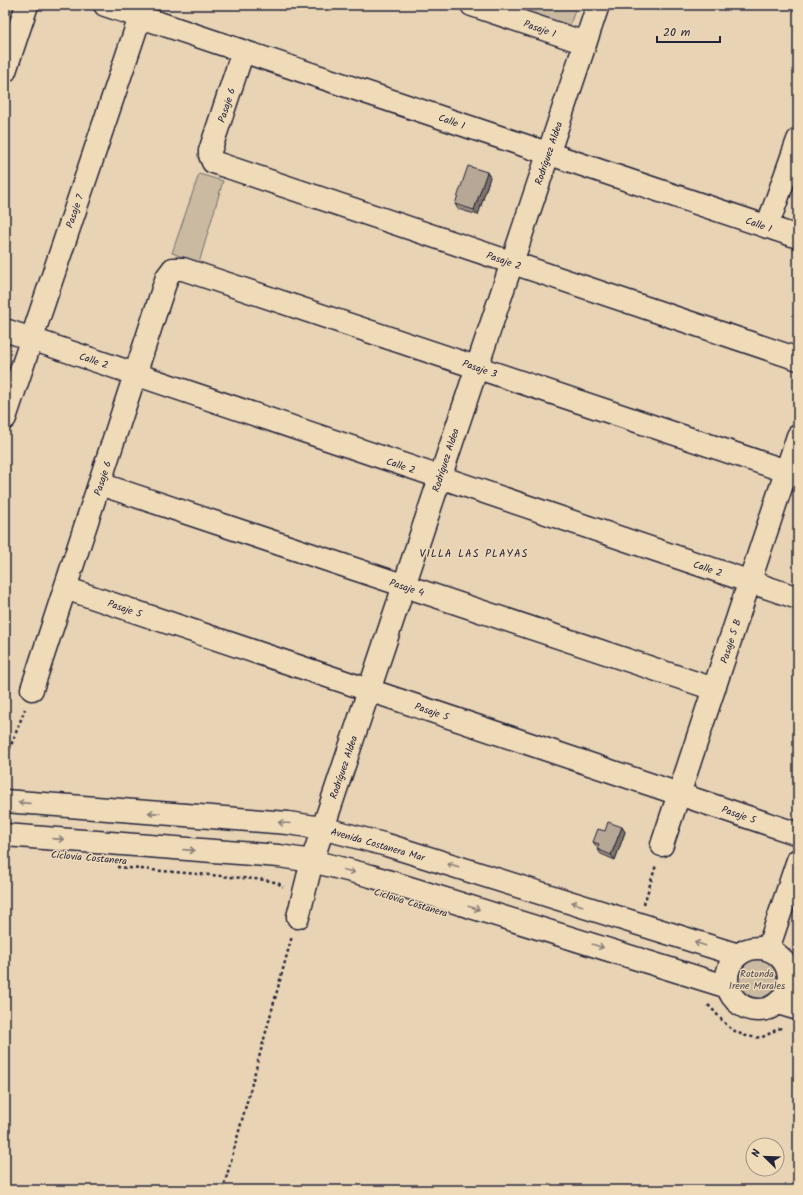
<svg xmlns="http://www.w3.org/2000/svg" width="803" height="1195" font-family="Kalam,sans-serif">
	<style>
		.park { fill: #cabaa2; stroke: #766e6e }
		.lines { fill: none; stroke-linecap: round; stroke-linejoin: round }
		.minor-casing { stroke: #22223b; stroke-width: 25 }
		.major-casing { stroke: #22223b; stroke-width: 25 }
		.path { stroke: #22223b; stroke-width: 2.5; stroke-dasharray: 3 3; stroke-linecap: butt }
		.minor { stroke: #f0dbb9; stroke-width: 22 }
		.major { stroke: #f0dbb9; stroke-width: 22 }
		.wall { fill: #9d9081; stroke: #22223b }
		.shaded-wall { fill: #807569; stroke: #22223b }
		.building { fill: #b7a796; stroke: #22223b }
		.oneway { stroke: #897e7a }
		.labels { text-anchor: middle; stroke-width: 3; stroke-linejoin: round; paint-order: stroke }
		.street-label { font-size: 10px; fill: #22223b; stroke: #f0dbb9 }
		.park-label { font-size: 10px; fill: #4c4855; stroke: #f0dbb9 }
		.neighbourhood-label { font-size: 11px; letter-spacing: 1px; fill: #22223b; stroke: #f0dbb9 }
	</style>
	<rect width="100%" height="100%" fill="#e8d4b4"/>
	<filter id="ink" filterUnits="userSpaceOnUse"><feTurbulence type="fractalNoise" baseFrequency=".025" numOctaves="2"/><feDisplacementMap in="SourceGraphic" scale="8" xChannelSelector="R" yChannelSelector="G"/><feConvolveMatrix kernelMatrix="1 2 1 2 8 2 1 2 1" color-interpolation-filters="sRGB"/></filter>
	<g filter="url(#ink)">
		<path class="park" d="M 502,5 L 577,5 L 569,27 Z
			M 199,174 L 223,181 L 199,263 L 172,253 Z
			M735 978a22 22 0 1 1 44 0a22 22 0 1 1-44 0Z"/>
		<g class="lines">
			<g class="minor-casing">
				<path id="minor" d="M 105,5 L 798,237
					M 472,5 L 585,43
					M 243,51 L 210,151 L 210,155 L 213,162 L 798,359
					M 5,71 L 27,5
					M 767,227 L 798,140
					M 5,330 L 798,598
					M 5,418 L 144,5
					M 100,484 L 714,689
					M 65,588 L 798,834
					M 32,689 L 167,277 L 173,269 L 183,269 L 786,471
					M 5,801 L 288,823 L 322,828
					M 5,835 L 279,856 L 312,861 L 298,917
					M 662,845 L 798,436
					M 768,949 L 798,860"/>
			</g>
			<g class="major-casing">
				<path id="major" d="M 598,5 L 312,861 L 371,876 L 728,987
					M 322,828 L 387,845 L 738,955
					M727 979a31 31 0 1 1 62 0a31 31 0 1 1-62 0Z
					M 778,1003 L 798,1009"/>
			</g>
			<path class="path" d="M 5,761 L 25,709
				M 117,867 L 266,880 L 278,883 L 283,887
				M 644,904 L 656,865
				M 708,1005 C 721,1017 727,1031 747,1036 C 752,1037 757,1038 762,1037 C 769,1035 775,1029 782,1028
				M 223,1190 L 292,936"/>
			<use href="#minor" class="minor"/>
			<use href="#major" class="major"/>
		</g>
		<path class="wall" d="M 490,177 L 478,215 L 458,209 L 455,204 Z
			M 622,827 L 625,832 L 615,860 L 601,854 L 597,849 L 598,848 L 597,847 L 593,842 L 605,831 Z"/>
		<path class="shaded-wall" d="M 487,172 L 490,177 L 478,215 L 474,210 Z
			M 622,827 L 625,832 L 615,860 L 611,855 Z"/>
		<path class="building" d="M 468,166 L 487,172 L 474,210 L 455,204 Z
			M 608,822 L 622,827 L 611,855 L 597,849 L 599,844 L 593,842 L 598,829 L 605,831 Z"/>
		<defs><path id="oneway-shaft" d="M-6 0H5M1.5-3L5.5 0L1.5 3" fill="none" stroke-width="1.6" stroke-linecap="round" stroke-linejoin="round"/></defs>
		<g class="oneway">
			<use href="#oneway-shaft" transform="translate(24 803) rotate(-176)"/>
			<use href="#oneway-shaft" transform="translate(154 813) rotate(-176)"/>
			<use href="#oneway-shaft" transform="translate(284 823) rotate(-175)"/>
			<use href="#oneway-shaft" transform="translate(58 839) rotate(4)"/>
			<use href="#oneway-shaft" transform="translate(189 850) rotate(4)"/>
			<use href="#oneway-shaft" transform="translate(453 865) rotate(-163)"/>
			<use href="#oneway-shaft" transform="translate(349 871) rotate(15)"/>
			<use href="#oneway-shaft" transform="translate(577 904) rotate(-163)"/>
			<use href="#oneway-shaft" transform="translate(474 908) rotate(17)"/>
			<use href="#oneway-shaft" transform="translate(700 944) rotate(-163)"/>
			<use href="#oneway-shaft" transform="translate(598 946) rotate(17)"/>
		</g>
	</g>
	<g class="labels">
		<g class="street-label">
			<text transform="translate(540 28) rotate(19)" y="4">Pasaje 1</text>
			<text transform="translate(226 105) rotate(-72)" y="4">Pasaje 6</text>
			<text transform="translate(452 121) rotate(19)" y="4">Calle 1</text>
			<text transform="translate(548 153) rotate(-71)" y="4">Rodríguez Aldea</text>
			<text transform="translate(74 211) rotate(-71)" y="4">Pasaje 7</text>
			<text transform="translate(759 224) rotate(19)" y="4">Calle 1</text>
			<text transform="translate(504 260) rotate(19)" y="4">Pasaje 2</text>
			<text transform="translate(94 360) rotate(19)" y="4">Calle 2</text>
			<text transform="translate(480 368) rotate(19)" y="4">Pasaje 3</text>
			<text transform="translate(445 460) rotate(-72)" y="4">Rodríguez Aldea</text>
			<text transform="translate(401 465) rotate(19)" y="4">Calle 2</text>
			<text transform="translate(102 478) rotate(-72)" y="4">Pasaje 6</text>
			<text transform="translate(708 568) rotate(19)" y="4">Calle 2</text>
			<text transform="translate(407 587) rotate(18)" y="4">Pasaje 4</text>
			<text transform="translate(125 608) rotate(19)" y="4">Pasaje 5</text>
			<text transform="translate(730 641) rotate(-72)" y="4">Pasaje 5 B</text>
			<text transform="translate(432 711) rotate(19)" y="4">Pasaje 5</text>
			<text transform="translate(343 767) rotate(-71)" y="4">Rodríguez Aldea</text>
			<text transform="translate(739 814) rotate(19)" y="4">Pasaje 5</text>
			<text transform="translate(378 844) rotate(16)" y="4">Avenida Costanera Mar</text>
			<text transform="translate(89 857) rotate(5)" y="4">Ciclovia Costanera</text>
			<text transform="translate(411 902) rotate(17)" y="4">Ciclovia Costanera</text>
		</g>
		<g class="park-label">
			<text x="757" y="977">Rotonda<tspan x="757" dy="12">Irene Morales</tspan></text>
		</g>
		<g class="neighbourhood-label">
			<text x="474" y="557">VILLA LAS PLAYAS</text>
		</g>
	</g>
	<rect width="803" height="1195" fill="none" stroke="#f0dbb9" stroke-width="20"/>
	<rect x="10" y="10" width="783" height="1175" fill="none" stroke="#22223b" stroke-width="1.5" filter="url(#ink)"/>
	<g transform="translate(765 1157) rotate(293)"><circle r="19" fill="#f0dbb9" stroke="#9e9187"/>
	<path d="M0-3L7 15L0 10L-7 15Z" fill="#22223b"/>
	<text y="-6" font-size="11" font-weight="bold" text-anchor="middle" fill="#22223b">N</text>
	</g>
	<path d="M657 36v6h63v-6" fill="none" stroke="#22223b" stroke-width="2"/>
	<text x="663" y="36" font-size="12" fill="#22223b" stroke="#f0dbb9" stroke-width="3" paint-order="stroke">20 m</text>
</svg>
